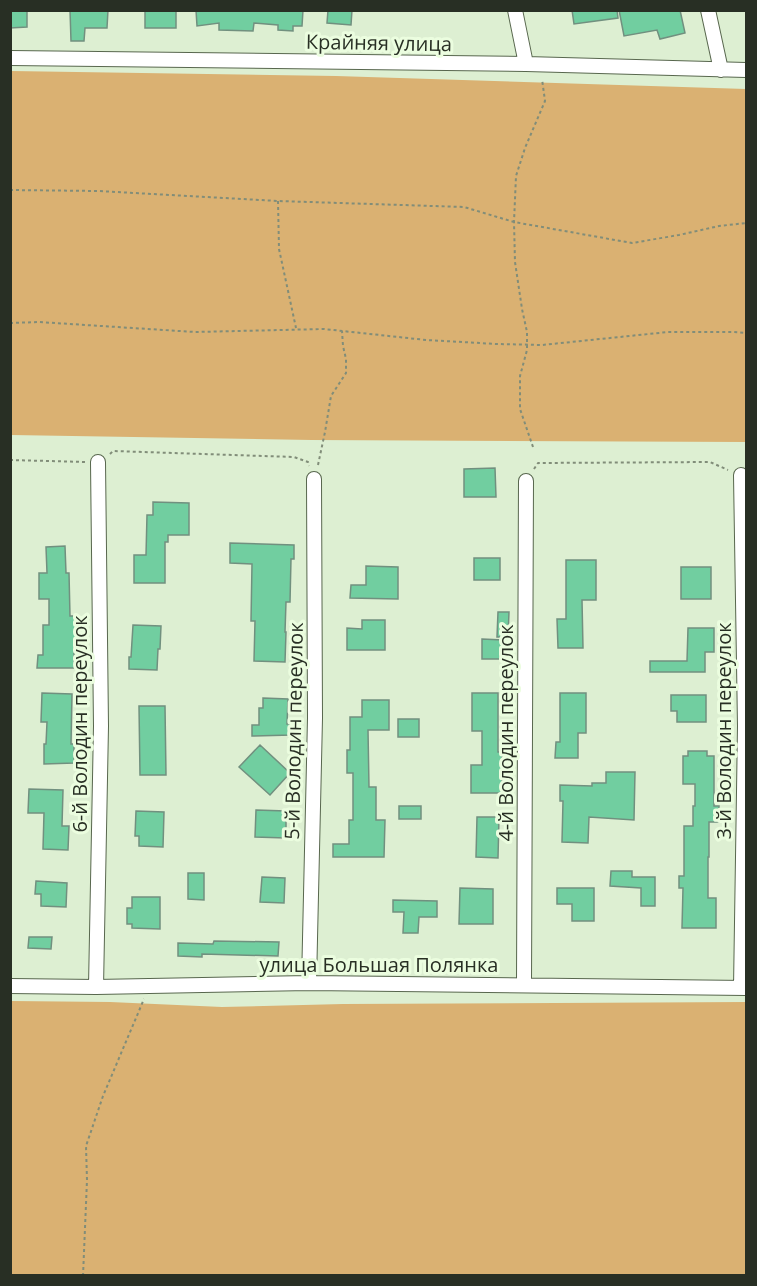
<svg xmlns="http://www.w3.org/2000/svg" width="757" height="1286" font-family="'Open Sans',sans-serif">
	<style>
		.green { fill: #dab172 }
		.building { fill: #71cea0; stroke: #71907f; stroke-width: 1.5 }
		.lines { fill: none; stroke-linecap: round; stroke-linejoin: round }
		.minor-casing { stroke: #58674e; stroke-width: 16 }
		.path { stroke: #818d79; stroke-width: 2; stroke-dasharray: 3 3; stroke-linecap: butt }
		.minor { stroke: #fff; stroke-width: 14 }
		.labels { text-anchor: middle; stroke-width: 6; stroke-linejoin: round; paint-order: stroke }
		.street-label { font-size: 20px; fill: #282f24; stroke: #ebfddf }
	</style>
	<rect width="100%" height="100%" fill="#ddefd2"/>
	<path class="green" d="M 11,71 L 336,76 L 746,89 L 746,442 L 312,440 L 11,435 Z
		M 11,1001 L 110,1002 L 222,1007 L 343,1004 L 746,1002 L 746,1275 L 11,1275 Z"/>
	<path class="building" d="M 10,10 L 27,10 L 27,27 L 10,28 Z
		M 70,10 L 108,10 L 107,28 L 85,28 L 84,41 L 71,41 Z
		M 145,10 L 176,10 L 176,28 L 145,28 Z
		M 196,10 L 303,10 L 302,26 L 293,26 L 293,31 L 278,30 L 278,25 L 254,23 L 253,31 L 219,30 L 219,23 L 197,26 Z
		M 328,10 L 352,10 L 351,25 L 327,23 Z
		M 572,10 L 617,10 L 618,18 L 574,24 Z
		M 619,10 L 680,10 L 685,33 L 660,39 L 657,30 L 624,36 Z
		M 495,468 L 496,497 L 464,497 L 464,469 Z
		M 153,502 L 189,503 L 189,535 L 168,535 L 168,542 L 165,542 L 165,583 L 134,583 L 134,555 L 146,555 L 147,515 L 153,515 Z
		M 230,543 L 294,545 L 294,559 L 291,559 L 290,602 L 286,602 L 285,632 L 286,632 L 285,662 L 254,661 L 255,621 L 251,621 L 252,564 L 230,563 Z
		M 65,546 L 66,573 L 69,573 L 70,616 L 77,616 L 77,646 L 74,646 L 74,668 L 37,668 L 38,655 L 43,655 L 43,625 L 49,625 L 49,599 L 39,599 L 39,573 L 47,573 L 46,547 Z
		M 474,558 L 500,558 L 500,580 L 474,580 Z
		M 566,560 L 596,560 L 596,600 L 582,600 L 583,648 L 558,648 L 557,619 L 566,619 Z
		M 366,566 L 398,567 L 398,599 L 350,598 L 351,585 L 366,585 Z
		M 681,567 L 711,567 L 711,599 L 681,599 Z
		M 498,612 L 509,612 L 508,637 L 497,637 Z
		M 362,620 L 385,620 L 385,650 L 347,650 L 347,628 L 362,629 Z
		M 133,625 L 161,626 L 160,649 L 158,649 L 157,670 L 129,669 L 129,657 L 131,657 Z
		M 688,628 L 714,628 L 714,652 L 705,652 L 705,672 L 650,672 L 650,661 L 687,661 Z
		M 482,639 L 503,640 L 503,659 L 482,659 Z
		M 42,693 L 72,694 L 71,744 L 74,744 L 74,763 L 44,764 L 44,744 L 46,744 L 47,722 L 41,722 Z
		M 472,693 L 498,693 L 498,752 L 502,752 L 502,793 L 471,793 L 471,765 L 482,765 L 482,731 L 472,731 Z
		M 560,693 L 586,693 L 586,733 L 578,733 L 578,758 L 555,758 L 556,742 L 560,742 Z
		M 671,695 L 706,695 L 706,722 L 677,722 L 677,711 L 671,711 Z
		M 263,698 L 288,699 L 287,724 L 291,724 L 291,735 L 252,736 L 252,725 L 259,725 L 259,708 L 263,708 Z
		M 362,700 L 389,700 L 389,730 L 368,730 L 369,787 L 376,787 L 376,820 L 385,820 L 384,857 L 333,857 L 333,844 L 349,844 L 349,820 L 353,820 L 353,773 L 347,773 L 347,750 L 350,750 L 350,717 L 362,717 Z
		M 139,706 L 165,706 L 166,775 L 140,775 Z
		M 398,719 L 419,719 L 419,737 L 398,737 Z
		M 260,745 L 290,773 L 270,795 L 239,767 Z
		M 688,751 L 707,751 L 707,756 L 714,756 L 714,806 L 719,806 L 719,822 L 709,822 L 709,857 L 708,857 L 708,898 L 716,898 L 716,928 L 682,928 L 683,888 L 679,888 L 679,876 L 684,876 L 684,826 L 693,826 L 693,806 L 695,806 L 695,784 L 683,784 L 683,756 L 688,756 Z
		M 606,772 L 635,772 L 634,820 L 589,817 L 588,843 L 562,842 L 563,801 L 560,801 L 560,785 L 592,786 L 592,783 L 606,783 Z
		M 29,789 L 63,790 L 62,826 L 69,826 L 68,850 L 43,849 L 44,813 L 28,813 Z
		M 399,806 L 421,806 L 421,819 L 399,819 Z
		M 256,810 L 286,811 L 286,838 L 255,837 Z
		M 136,811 L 164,812 L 163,847 L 139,846 L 139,836 L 135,836 Z
		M 477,817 L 499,817 L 498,858 L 476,857 Z
		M 611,871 L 632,871 L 632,877 L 655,877 L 655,906 L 641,906 L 641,888 L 610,886 Z
		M 188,873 L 204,873 L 204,900 L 188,899 Z
		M 262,877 L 285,878 L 284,903 L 260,902 Z
		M 36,881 L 67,883 L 66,907 L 41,906 L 41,894 L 35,894 Z
		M 460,888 L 493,889 L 493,924 L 459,924 Z
		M 557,888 L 594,888 L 594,921 L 572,921 L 572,904 L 557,904 Z
		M 132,897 L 160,897 L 160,929 L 132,928 L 132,924 L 127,924 L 127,908 L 132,908 Z
		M 393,900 L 437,901 L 437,917 L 419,917 L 418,933 L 403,933 L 404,912 L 393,912 Z
		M 29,937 L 52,937 L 51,949 L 28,948 Z
		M 214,941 L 279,942 L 278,956 L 202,954 L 202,957 L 178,956 L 178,943 L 213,944 Z"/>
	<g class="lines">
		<g class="minor-casing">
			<path id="minor" d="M 515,10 L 526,64
				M 708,10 L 721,70
				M 10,58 L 526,64 L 746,70
				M 309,983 L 315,718 L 314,479
				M 524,984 L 526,481
				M 10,986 L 96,987 L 309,983 L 746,988
				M 96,987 L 101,726 L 98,462
				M 741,988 L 745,726 L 741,475"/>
		</g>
		<path class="path" d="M 10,190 L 98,191 L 278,201 L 464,207 L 514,222 L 632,243 L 679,235 L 719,226 L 746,223
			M 278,201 L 279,249 L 296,328
			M 10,323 L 39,322 L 195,332 L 324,329 L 426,340 L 497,344 L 542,345 L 668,332 L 733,332 L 746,333
			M 533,447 L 520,409 L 520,376 L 527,350 L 527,332 L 522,309 L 515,262 L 514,222 L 516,176 L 525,148 L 545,101 L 542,79
			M 110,454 L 113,451 L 294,457 L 308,462 L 309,466
			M 10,460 L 86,462
			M 318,465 L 325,432 L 331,396 L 346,373 L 346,359 L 343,346 L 342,331
			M 534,469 L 538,463 L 710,462 L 728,470
			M 83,1276 L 87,1180 L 86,1146 L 103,1096 L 144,999"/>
		<use href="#minor" class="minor"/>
	</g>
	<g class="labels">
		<g class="street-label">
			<text transform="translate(379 43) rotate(1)" y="7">Крайняя улица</text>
			<text transform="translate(80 724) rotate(-90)" y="7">6-й Володин переулок</text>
			<text transform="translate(294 731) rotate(-89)" y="7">5-й Володин переулок</text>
			<text transform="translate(724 731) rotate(-90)" y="7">3-й Володин переулок</text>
			<text transform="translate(506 733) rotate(-90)" y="7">4-й Володин переулок</text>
			<text x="379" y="972">улица Большая Полянка</text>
		</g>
	</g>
	<rect width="757" height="1286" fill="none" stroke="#282f24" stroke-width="24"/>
</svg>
